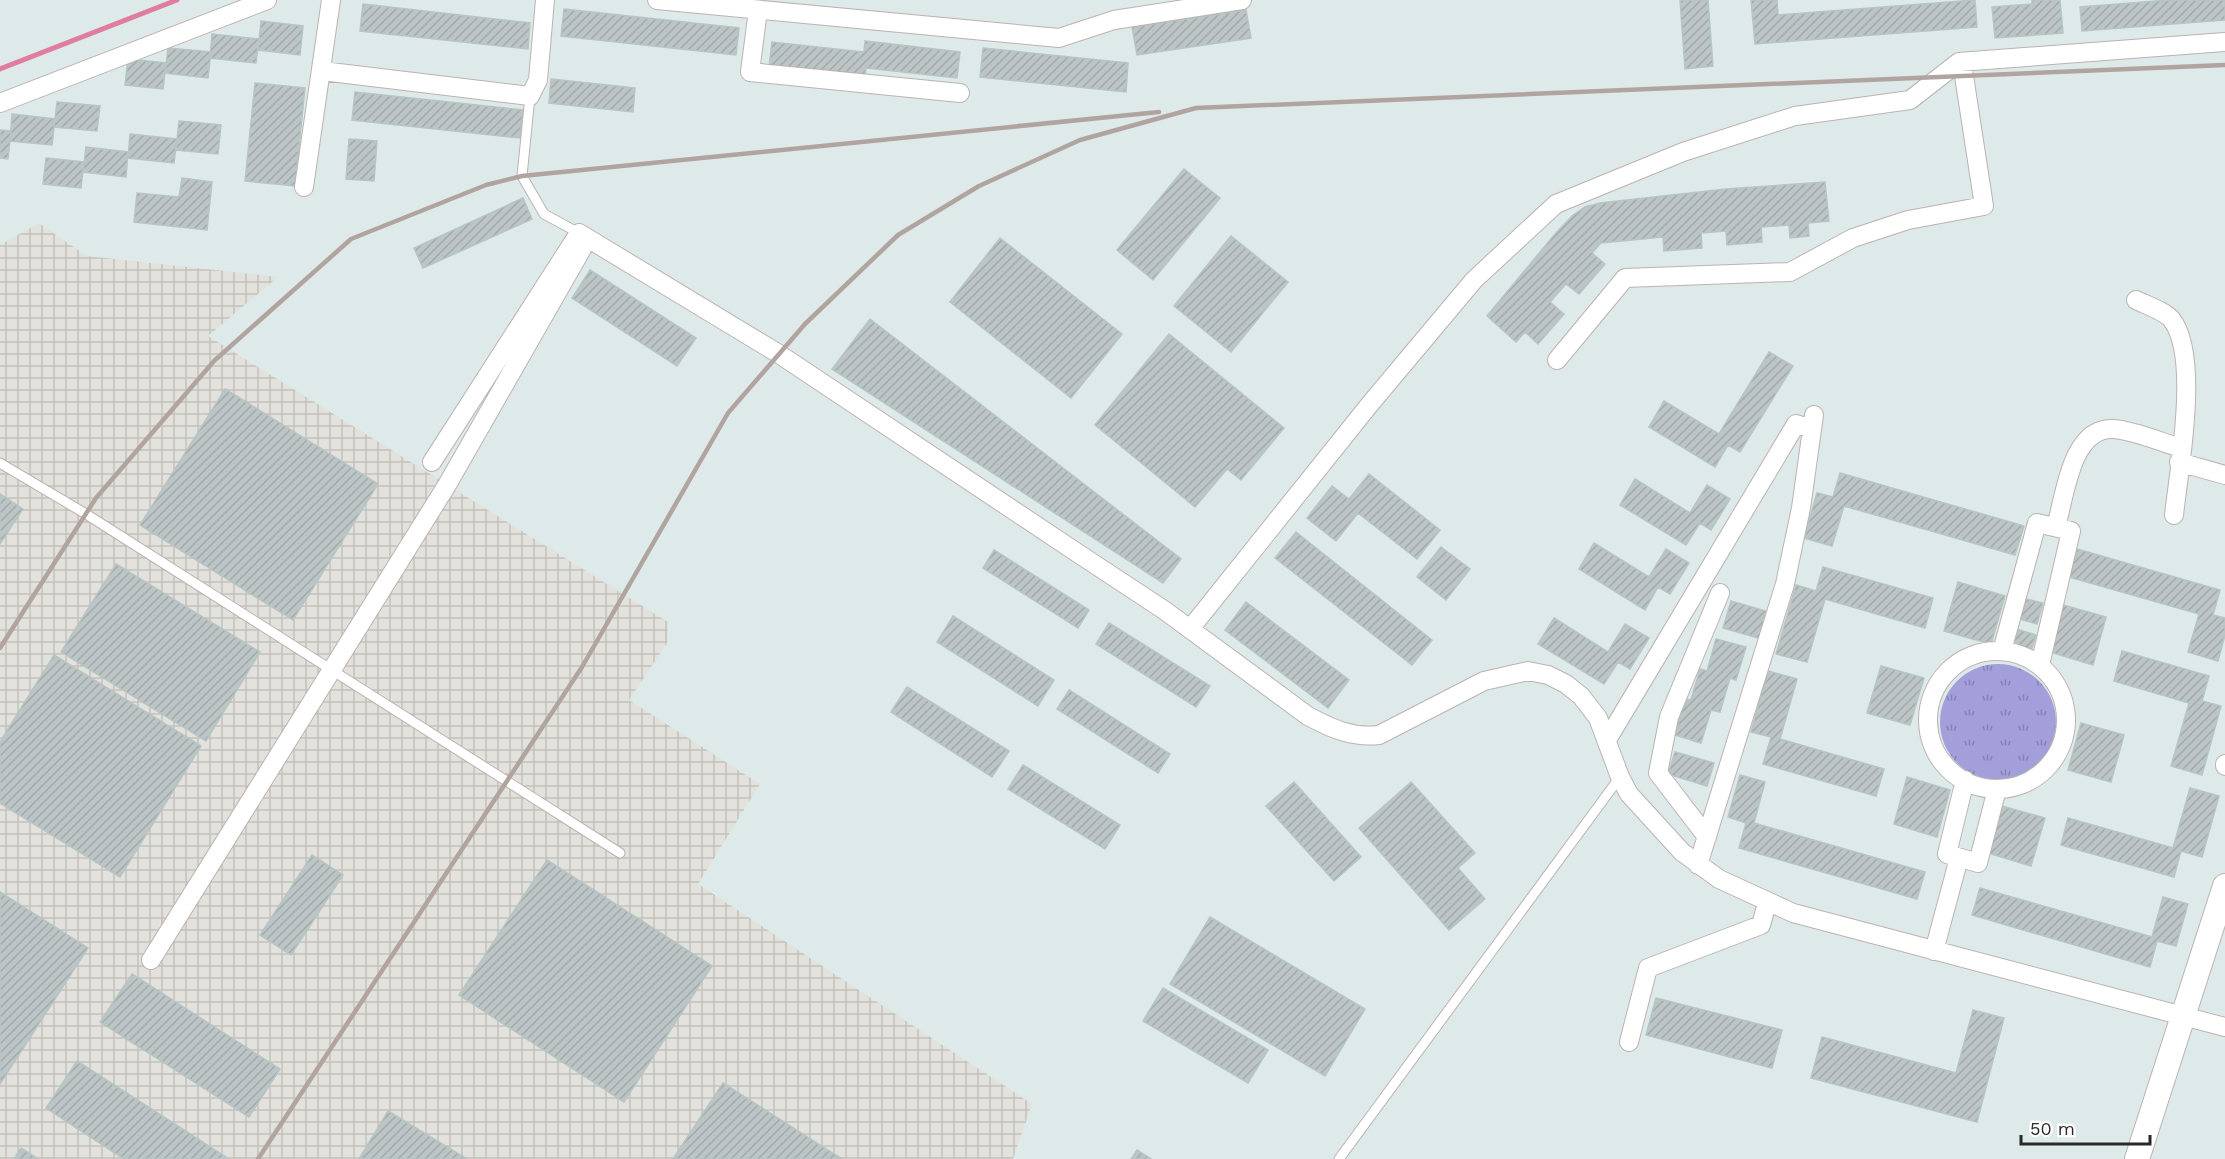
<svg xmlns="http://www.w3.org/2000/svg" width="2225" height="1159" font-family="'Work Sans',sans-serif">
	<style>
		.industrial { fill: url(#industrial-grid) }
		.park { fill: url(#park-tufts) }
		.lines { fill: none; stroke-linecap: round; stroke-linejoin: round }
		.stream { stroke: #e07c9d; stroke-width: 5 }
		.building { fill: url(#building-hatch); stroke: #b7c4c5; stroke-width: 1.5 }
		.service-casing { stroke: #bbb3b0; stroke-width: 11 }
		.minor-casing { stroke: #bbb3b0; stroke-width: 20 }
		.tertiary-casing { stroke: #bbb3b0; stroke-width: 26 }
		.service { stroke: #fff; stroke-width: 9 }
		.minor { stroke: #fff; stroke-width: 18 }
		.tertiary { stroke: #fff; stroke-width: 24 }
		.rail { stroke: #b1a4a0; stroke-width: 4.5 }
	</style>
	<defs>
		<pattern id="industrial-grid" width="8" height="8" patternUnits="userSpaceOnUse" patternTransform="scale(1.5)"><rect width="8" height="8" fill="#e3e1dc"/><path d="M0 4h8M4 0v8" fill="none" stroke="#c3c1bd"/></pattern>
		<pattern id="park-tufts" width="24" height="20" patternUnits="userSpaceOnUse" patternTransform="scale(1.5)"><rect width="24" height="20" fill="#a39fda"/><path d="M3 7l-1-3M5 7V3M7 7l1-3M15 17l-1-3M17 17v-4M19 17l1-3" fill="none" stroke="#8582b1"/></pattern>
		<pattern id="building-hatch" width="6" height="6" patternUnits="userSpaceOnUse" patternTransform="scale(1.5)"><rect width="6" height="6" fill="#bcc5c5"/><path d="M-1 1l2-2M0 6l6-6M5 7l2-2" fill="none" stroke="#a2a9a9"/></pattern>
	</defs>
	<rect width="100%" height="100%" fill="#ddeae9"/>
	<path class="industrial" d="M 39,223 L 87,256 L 278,277 L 208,336 L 668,622 L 667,643 L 629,700 L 760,784 L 698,884 L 1032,1104 L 1013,1159 L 0,1159 L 0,245 Z"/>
	<path class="park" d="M1940 722a58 58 0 1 1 116 0a58 58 0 1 1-116 0Z"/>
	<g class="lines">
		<path class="stream" d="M 0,69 L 177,0"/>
	</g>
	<path class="building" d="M 1680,0 L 1708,0 L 1713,66 L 1685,69 Z
		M 1751,0 L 1777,0 L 1778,15 L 1975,0 L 1977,27 L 1755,44 Z
		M 2032,0 L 2060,0 L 2063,33 L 1995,38 L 1992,7 L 2032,4 Z
		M 2169,0 L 2225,0 L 2225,20 L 2082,31 L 2080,7 Z
		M 363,4 L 530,23 L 528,49 L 360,31 Z
		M 564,9 L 739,28 L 736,55 L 561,36 Z
		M 1246,10 L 1251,38 L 1137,55 L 1132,27 Z
		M 261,21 L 303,26 L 300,55 L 258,50 Z
		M 212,34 L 259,39 L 256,63 L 210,58 Z
		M 865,41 L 960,52 L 957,78 L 866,68 L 865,77 L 769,67 L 772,42 L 864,52 Z
		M 168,48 L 211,52 L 208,78 L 165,73 Z
		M 983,48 L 1128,63 L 1126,92 L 980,77 Z
		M 128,59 L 166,63 L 163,89 L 125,85 Z
		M 551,79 L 635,88 L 633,112 L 549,103 Z
		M 255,83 L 305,88 L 295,186 L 245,181 Z
		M 355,92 L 523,110 L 520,138 L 352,120 Z
		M 57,102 L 100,106 L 97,131 L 54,127 Z
		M 12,114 L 55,119 L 52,145 L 10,141 Z
		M 179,121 L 221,125 L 218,154 L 176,150 Z
		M 0,130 L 11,131 L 8,159 L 0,158 Z
		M 130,134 L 177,139 L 174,163 L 128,158 Z
		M 349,139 L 377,141 L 374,181 L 346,179 Z
		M 86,147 L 128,152 L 126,177 L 83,172 Z
		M 46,158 L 84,162 L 81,188 L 43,184 Z
		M 1184,169 L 1220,198 L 1153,280 L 1117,250 Z
		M 182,178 L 212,182 L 207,230 L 134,222 L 137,193 L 179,197 Z
		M 1825,182 L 1829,221 L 1808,223 L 1809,236 L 1790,238 L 1789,225 L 1761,227 L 1762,242 L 1727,245 L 1726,231 L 1701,233 L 1702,248 L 1664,251 L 1663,237 L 1601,243 L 1592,253 L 1605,264 L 1579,294 L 1566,284 L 1550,302 L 1564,314 L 1538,344 L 1525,332 L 1516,342 L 1487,316 L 1555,234 L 1572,216 L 1585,207 L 1600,203 L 1726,189 Z
		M 523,198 L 532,219 L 423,268 L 414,248 Z
		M 1231,236 L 1288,282 L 1231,352 L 1174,306 Z
		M 1000,238 L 1122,334 L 1071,398 L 950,302 Z
		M 590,270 L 696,338 L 677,366 L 572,298 Z
		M 870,319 L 1181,559 L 1163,583 L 832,369 Z
		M 1169,334 L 1284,428 L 1241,480 L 1227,469 L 1195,507 L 1095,425 Z
		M 1769,352 L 1793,366 L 1740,452 L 1728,445 L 1715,467 L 1649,427 L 1664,401 L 1719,434 Z
		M 225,389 L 378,484 L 293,620 L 140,525 Z
		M 1840,473 L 2024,526 L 2015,555 L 1844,506 L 1832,546 L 1804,538 L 1817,493 L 1833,497 Z
		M 1369,474 L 1440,530 L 1417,559 L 1358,513 L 1336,541 L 1307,518 L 1332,486 L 1349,499 Z
		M 1635,479 L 1690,513 L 1707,485 L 1730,499 L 1711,530 L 1700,523 L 1686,545 L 1620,505 Z
		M 0,494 L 23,509 L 0,544 Z
		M 1296,532 L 1432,640 L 1412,665 L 1275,558 Z
		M 1594,543 L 1649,577 L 1666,549 L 1689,563 L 1670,594 L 1658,587 L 1645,610 L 1579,569 Z
		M 1441,547 L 1470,569 L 1446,600 L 1417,577 Z
		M 2077,549 L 2220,590 L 2213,615 L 2225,618 L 2225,635 L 2218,661 L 2188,652 L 2199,614 L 2069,577 Z
		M 994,550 L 1089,610 L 1078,628 L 983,568 Z
		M 116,564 L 260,652 L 206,741 L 61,652 Z
		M 1823,567 L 1933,598 L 1925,628 L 1825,599 L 1807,662 L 1776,654 L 1796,585 L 1816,591 Z
		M 1958,582 L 2005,596 L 1991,644 L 1944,631 Z
		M 2026,599 L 2043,603 L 2037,624 L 2020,619 Z
		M 1731,601 L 1769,612 L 1762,639 L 1723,628 Z
		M 1246,602 L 1349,680 L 1328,708 L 1225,630 Z
		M 2063,605 L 2106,617 L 2093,665 L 2050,652 Z
		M 953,616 L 1054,680 L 1038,706 L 937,642 Z
		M 1554,618 L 1608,652 L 1625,624 L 1649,638 L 1630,669 L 1618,662 L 1604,684 L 1538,644 Z
		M 1109,623 L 1210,686 L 1196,707 L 1096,644 Z
		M 2016,629 L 2036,635 L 2031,651 L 2012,645 Z
		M 1716,639 L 1746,647 L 1736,680 L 1730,678 L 1720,712 L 1711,710 L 1701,743 L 1675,735 L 1685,699 L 1691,700 L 1700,669 L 1707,671 Z
		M 2122,651 L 2209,676 L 2202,701 L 2221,706 L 2202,775 L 2171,766 L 2189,703 L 2114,681 Z
		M 54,655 L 201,746 L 120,877 L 0,803 L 0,742 Z
		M 1881,666 L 1924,678 L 1910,725 L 1867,713 Z
		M 1768,671 L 1797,679 L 1780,739 L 1884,769 L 1876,796 L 1763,764 L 1771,737 L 1751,732 Z
		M 907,687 L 1009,751 L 992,777 L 891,712 Z
		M 1069,690 L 1170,754 L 1158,773 L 1057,709 Z
		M 2081,723 L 2124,735 L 2111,782 L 2068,770 Z
		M 1675,752 L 1714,763 L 1707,786 L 1668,774 Z
		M 1023,765 L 1120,825 L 1105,849 L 1008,789 Z
		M 1740,775 L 1765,782 L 1754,823 L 1925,872 L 1917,899 L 1739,848 L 1746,823 L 1728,817 Z
		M 1907,777 L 1950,790 L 1937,837 L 1894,824 Z
		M 1294,782 L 1361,857 L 1334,881 L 1266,806 Z
		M 1411,782 L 1475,853 L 1458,868 L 1485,899 L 1449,930 L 1359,828 Z
		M 2190,788 L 2219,796 L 2202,857 L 2181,851 L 2174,877 L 2061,845 L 2068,818 L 2173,848 Z
		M 2002,806 L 2045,818 L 2031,866 L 1988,853 Z
		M 312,855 L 343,875 L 291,955 L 260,935 Z
		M 547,860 L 712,966 L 624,1102 L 459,995 Z
		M 1980,888 L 2152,937 L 2163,897 L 2188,904 L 2176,946 L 2157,941 L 2150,967 L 1972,915 Z
		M 0,892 L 88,948 L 0,1084 Z
		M 1210,917 L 1365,1009 L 1325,1076 L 1170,984 Z
		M 132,974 L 280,1069 L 249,1117 L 100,1022 Z
		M 1163,988 L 1268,1050 L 1248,1083 L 1143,1021 Z
		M 1656,998 L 1782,1030 L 1772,1068 L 1646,1035 Z
		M 1973,1010 L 2004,1018 L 1977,1122 L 1811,1078 L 1822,1037 L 1956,1073 Z
		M 77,1061 L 226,1157 L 225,1159 L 124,1159 L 46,1108 Z
		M 723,1083 L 842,1159 L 673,1159 Z
		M 388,1111 L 467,1159 L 359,1159 Z
		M 21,1148 L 38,1159 L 14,1159 Z
		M 1137,1150 L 1151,1159 L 1131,1159 Z"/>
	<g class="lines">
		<g class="service-casing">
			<path id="service" d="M 530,96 L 522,176 L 544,214 L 579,233
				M 0,463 L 86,514 L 620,853
				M 1339,1159 L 1620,777"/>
		</g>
		<g class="minor-casing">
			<path id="minor" d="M 657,0 L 1059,38 L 1114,20 L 1242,0
				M 758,10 L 750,72 L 960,93
				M 322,71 L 530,96 L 538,80 L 545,0
				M 0,103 L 267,0
				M 304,187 L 331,0
				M 2136,300 C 2146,305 2165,311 2172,320 C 2200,357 2179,469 2174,515
				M 1557,360 L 1625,278 L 1790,272 L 1853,238 L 1908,220 L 1984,206 L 1964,76 L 1959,62
				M 432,462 L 579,233 L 779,354 L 1079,554 L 1164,610 L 1308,716 C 1332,729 1353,738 1379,735 L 1484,681 L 1528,671 L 1548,675 L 1566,684 L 1581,696 L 1598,718 L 1620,777 L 1629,794 L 1682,852 L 1719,879 L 1793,913 L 2225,1027
				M 2179,462 L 2225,475
				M 2056,527 C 2065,496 2071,426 2114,429 C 2136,431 2160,442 2181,448
				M 1190,629 L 1370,404 L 1474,280 L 1556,204 L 1683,152 L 1795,116 L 1910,100 L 1959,62 L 2225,42
				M1928 720a69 69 0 1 1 138 0a69 69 0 1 1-138 0Z
				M 2002,651 L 2037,523 L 2071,531 L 2040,665
				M 1607,740 L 1796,424 L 1812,429
				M 2225,764 L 2225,766
				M 1965,780 L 1947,854 L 1978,863 L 1997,789
				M 1707,837 L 1658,773 L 1669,717 L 1720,593
				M 1698,865 L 1785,584 L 1801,508 L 1814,415
				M 1934,951 L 1959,858
				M 151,960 L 447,485 L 582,249
				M 1629,1042 L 1648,968 L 1761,925 L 1767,903"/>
		</g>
		<g class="tertiary-casing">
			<path id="tertiary" d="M 2137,1159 L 2225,886"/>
		</g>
		<use href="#service" class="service"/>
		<use href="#minor" class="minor"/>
		<use href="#tertiary" class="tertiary"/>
		<path class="rail" d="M 0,648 L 96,498 L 214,361 L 351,239 L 486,185 L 522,176 L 1159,112
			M 258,1159 L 582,667 L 728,413 L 805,324 L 898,235 L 979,186 L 1080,140 L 1196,108 L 2225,65"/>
	</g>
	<path d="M2021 1135v9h129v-9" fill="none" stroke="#292929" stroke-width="3"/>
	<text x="2030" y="1135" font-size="18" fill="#292929" stroke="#ffffff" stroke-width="4.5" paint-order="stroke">50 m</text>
</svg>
